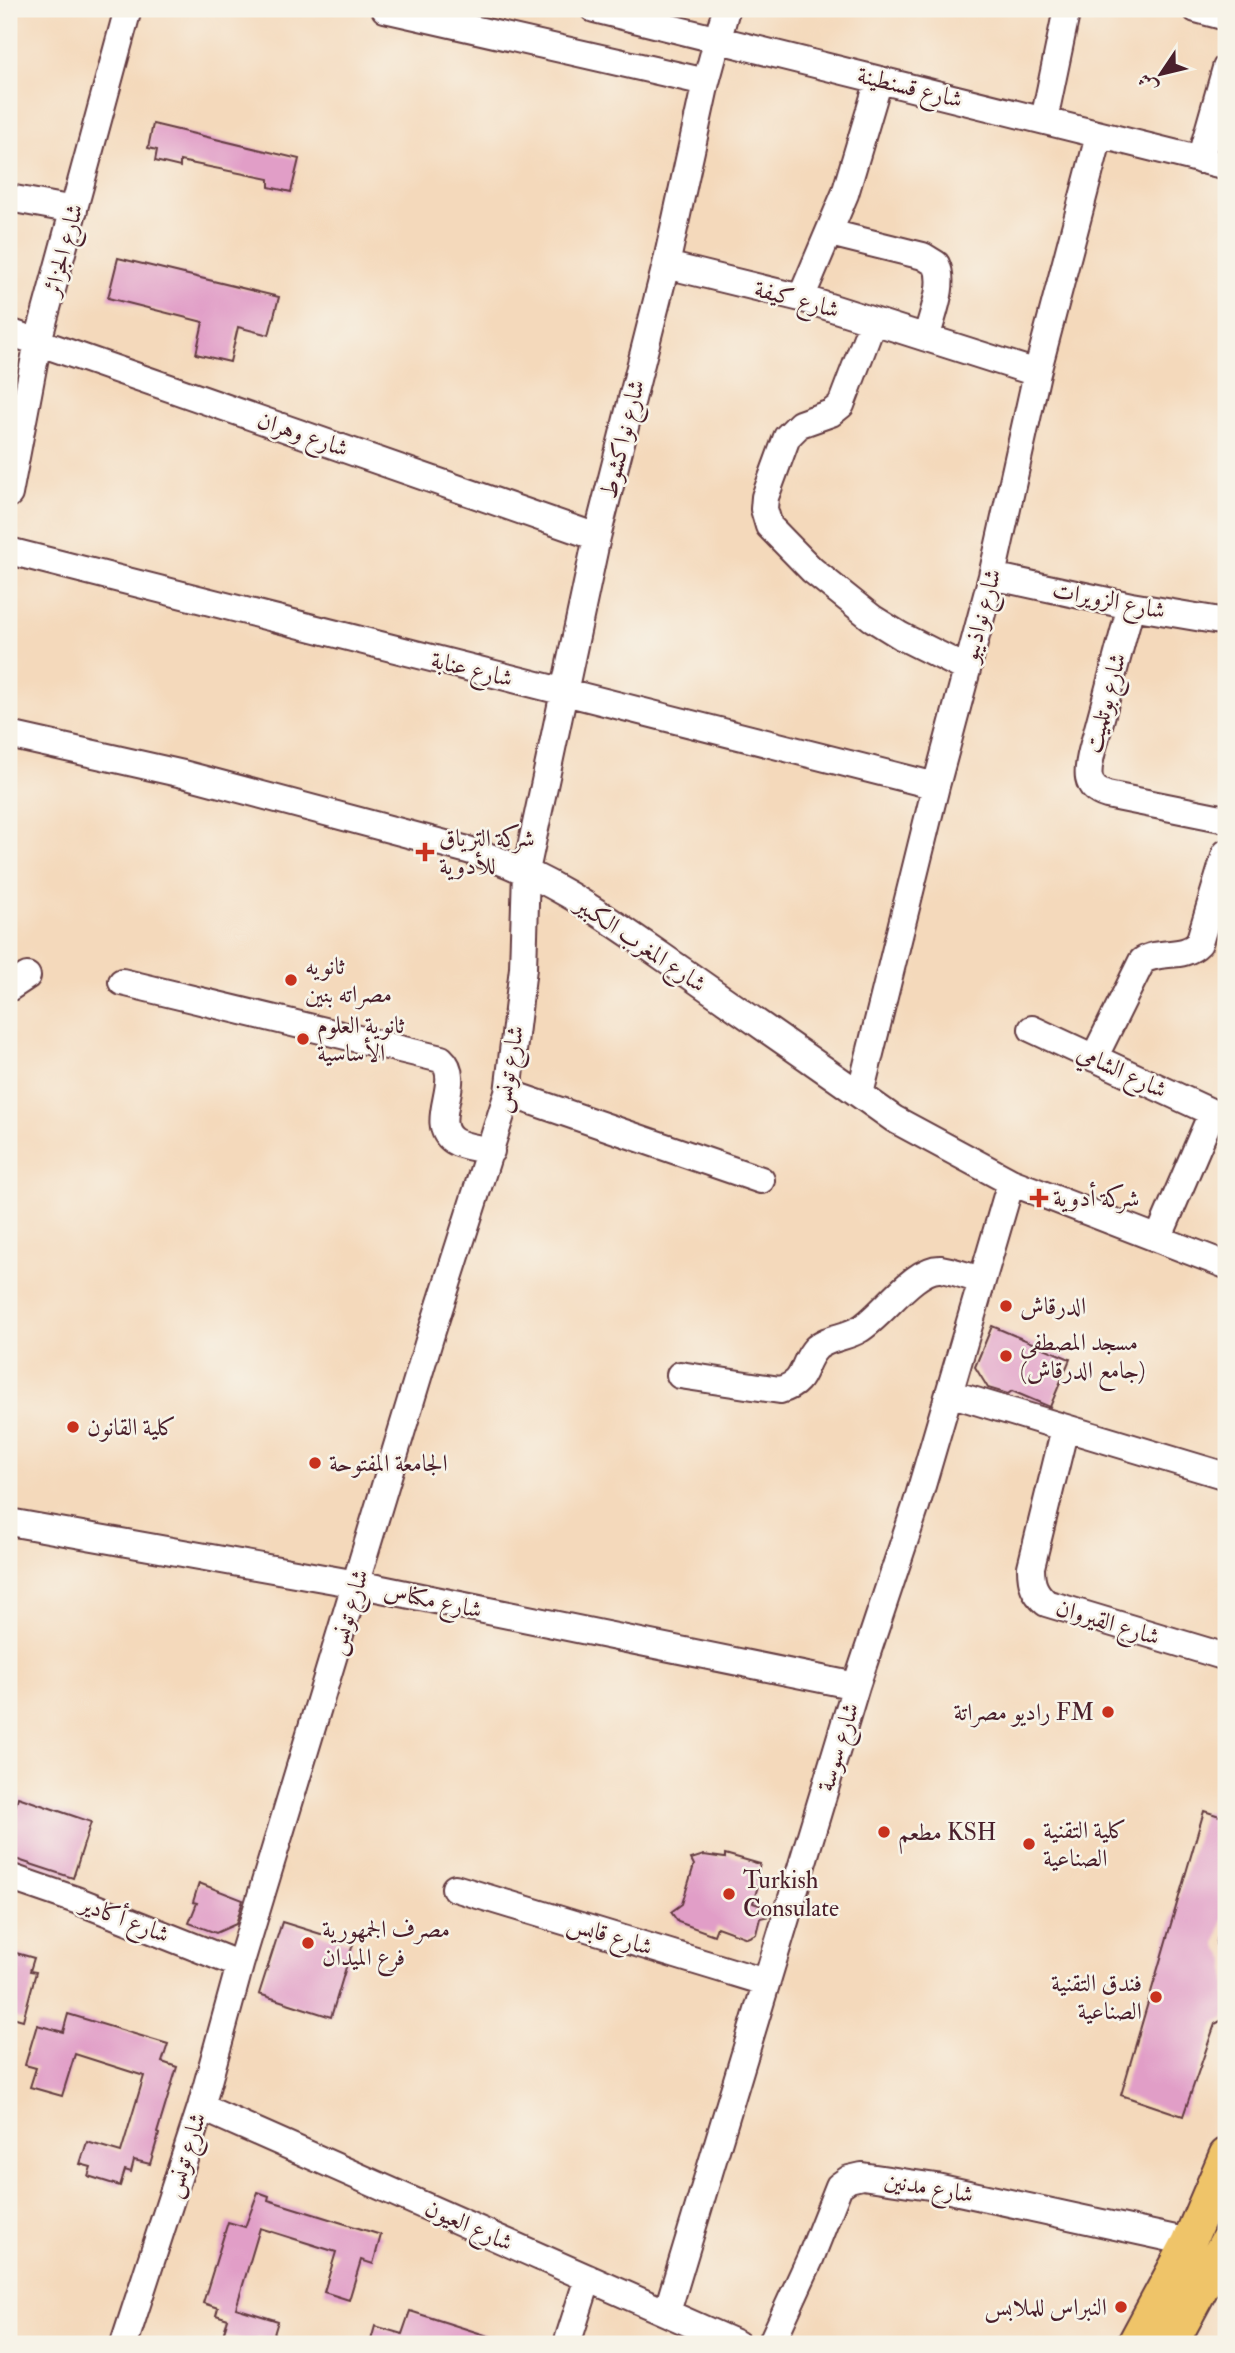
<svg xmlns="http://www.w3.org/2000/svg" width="1235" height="2353" font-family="'IM FELL Double Pica',Amiri,serif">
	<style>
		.building { fill: #e19ec7 }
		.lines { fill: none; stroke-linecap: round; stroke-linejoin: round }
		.minor-casing { stroke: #643b41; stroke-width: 30 }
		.major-casing { stroke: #643b41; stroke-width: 37 }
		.minor { stroke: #fff; stroke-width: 26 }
		.major { stroke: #efc469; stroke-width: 33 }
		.poi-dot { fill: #c8321e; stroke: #f7f3e8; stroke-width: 2.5 }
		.labels { text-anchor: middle; stroke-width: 5; stroke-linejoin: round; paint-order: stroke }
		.street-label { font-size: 24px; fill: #4a1f2b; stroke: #f7f3e8 }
		.poi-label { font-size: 24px; fill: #4a1f2b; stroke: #f7f3e8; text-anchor: start }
	</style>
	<rect width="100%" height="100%" fill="#f7f3e8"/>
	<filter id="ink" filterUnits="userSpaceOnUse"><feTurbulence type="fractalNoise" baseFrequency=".0143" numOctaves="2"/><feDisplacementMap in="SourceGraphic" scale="14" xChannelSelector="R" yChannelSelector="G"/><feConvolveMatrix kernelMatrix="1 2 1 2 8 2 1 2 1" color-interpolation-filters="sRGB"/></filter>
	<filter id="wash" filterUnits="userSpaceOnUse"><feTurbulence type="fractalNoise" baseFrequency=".00686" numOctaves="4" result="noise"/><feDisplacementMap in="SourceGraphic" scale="28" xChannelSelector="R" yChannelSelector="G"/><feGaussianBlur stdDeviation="1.57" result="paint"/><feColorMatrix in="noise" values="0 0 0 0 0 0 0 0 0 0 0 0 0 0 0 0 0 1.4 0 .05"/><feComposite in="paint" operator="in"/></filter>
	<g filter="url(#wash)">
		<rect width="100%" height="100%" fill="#f4d9bb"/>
		<g id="blocks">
			<path class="building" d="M 153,124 L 299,159 L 291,192 L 269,187 L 269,179 L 180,161 L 180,167 L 155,161 L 157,150 L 148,148 Z
				M 118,258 L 279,297 L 269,335 L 238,327 L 230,362 L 196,354 L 203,322 L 108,298 Z
				M 992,1326 L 1070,1359 L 1050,1407 L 1012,1391 L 1008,1394 L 988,1388 L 975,1367 Z
				M 18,1797 L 91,1822 L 73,1878 L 9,1857 L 9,1827 Z
				M 1204,1811 L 1226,1818 L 1226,1908 L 1216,1944 L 1226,1960 L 1226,2018 L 1215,2024 L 1183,2116 L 1121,2095 Z
				M 725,1854 L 760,1864 L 756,1878 L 760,1879 L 753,1903 L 772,1909 L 770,1916 L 760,1918 L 756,1934 L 747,1938 L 717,1927 L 714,1935 L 678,1922 L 671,1912 L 682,1904 L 694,1865 L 691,1859 L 704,1855 L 725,1858 Z
				M 199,1883 L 243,1900 L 236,1924 L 216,1933 L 189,1923 L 197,1903 L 193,1902 Z
				M 282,1922 L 353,1944 L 331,2017 L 259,1994 Z
				M 9,1951 L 34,1958 L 30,1971 L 36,1972 L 23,2020 L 9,2016 Z
				M 68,2014 L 168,2044 L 162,2062 L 177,2067 L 157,2133 L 159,2134 L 150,2164 L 134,2160 L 131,2172 L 125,2170 L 120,2186 L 88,2176 L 91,2167 L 80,2164 L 87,2142 L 121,2152 L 144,2076 L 75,2054 L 62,2096 L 30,2087 L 36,2068 L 25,2065 L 37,2025 L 63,2032 Z
				M 258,2192 L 269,2196 L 268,2200 L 381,2235 L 373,2264 L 361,2260 L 349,2300 L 324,2292 L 336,2252 L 260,2228 L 236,2308 L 278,2321 L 272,2341 L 258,2337 L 255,2344 L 223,2335 L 228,2319 L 216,2315 L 218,2308 L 203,2303 L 228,2222 L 245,2227 Z
				M 410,2311 L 504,2341 L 504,2344 L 370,2344 L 375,2326 L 402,2334 Z"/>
		</g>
	</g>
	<g filter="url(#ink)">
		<use href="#blocks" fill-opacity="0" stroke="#643b41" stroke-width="2"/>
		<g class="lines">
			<g class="minor-casing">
				<path id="minor" d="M 385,9 L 706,82
					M 594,9 L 1226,166
					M 1196,9 L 1226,17
					M 1044,120 L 1067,9
					M 1200,160 L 1226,68
					M 9,198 L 74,210
					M 830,233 L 923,256 L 936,264 C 946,284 932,315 927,336
					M 666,265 L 801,298 L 1037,373
					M 801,298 L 845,194 L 879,80
					M 873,321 L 841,405 L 831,413 L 800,424 L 787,437 L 765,497 L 764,509 L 769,526 L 812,570 L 872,618 L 901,636 L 967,669
					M 9,332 L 597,537
					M 9,494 L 38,341 L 128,9
					M 9,551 L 936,786
					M 992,576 L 1131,606 L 1226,622
					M 1131,606 L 1092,751 C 1087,771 1084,788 1107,795 L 1226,819
					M 9,735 L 183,774 L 468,850 C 551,874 619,927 689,975 C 757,1023 826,1070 894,1119 L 1011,1182 L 1226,1265
					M 122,982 L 441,1059 C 465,1080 426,1123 454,1141 C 463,1147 480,1148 491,1151
					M 9,988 L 27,976
					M 1032,1029 L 1226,1119
					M 1094,1058 L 1142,961 C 1160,949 1183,960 1199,943 L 1226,853
					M 508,1093 L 761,1180
					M 860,1094 L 936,786 L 992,576 L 1037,373 L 1099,136
					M 1158,1239 L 1212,1113
					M 680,1375 L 780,1390 C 808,1382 800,1365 816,1348 C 828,1337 846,1338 860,1329 C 882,1316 915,1267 941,1269 C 954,1271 969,1277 982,1280
					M 949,1393 L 1226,1476
					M 1065,1428 L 1031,1567 C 1031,1584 1034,1592 1046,1603 L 1226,1657
					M 9,1522 L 357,1584 L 856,1686
					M 9,1877 L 76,1900 L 240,1965
					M 455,1888 L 765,1982
					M 201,2107 L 737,2344
					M 667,2312 L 856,1686 L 916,1506 L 1011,1182
					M 124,2344 L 201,2107 L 240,1965 L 431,1334 L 508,1093 L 523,968 L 526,871 L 597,537 L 666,265 L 706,82 L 726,9
					M 567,2344 L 588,2278
					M 771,2344 L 810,2259 L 839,2186 L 849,2179 L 862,2176 L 936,2187 L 1189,2242"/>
			</g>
			<g class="major-casing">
				<path id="major" d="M 1134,2344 L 1189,2242 L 1226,2155
					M 1171,2344 L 1226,2242"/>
			</g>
			<use href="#minor" class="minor"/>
			<use href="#major" class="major"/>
		</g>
	</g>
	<g class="poi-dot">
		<path d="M421.5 841.5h7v7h7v7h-7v7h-7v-7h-7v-7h7z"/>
		<circle cx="291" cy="980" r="7"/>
		<circle cx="303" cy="1039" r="7"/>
		<path d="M1035.5 1187.5h7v7h7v7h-7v7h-7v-7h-7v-7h7z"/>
		<circle cx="1006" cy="1306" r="7"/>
		<circle cx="1006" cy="1356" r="7"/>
		<circle cx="73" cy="1427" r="7"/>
		<circle cx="315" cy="1463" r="7"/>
		<circle cx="1108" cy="1712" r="7"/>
		<circle cx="884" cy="1832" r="7"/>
		<circle cx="1029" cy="1844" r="7"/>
		<circle cx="729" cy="1894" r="7"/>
		<circle cx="308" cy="1943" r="7"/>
		<circle cx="1156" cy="1997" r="7"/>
		<circle cx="1121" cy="2307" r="7"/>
	</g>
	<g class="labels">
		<g class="street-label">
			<text transform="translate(910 87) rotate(14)" y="8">شارع قسنطينة</text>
			<text transform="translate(63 250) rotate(-75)" y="8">شارع الجزائر</text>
			<text transform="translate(797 299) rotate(15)" y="8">شارع كيفة</text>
			<text transform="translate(303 434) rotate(19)" y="8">شارع وهران</text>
			<text transform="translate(622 439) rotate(-76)" y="8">شارع نواكشوط</text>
			<text transform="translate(1109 600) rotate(11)" y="8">شارع الزويرات</text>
			<text transform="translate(981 615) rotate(-75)" y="8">شارع نواذيبو</text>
			<text transform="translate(472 669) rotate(14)" y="8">شارع عنابة</text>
			<text transform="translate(1105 703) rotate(-75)" y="8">شارع بوتلميت</text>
			<text transform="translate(641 944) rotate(34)" y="8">شارع المغرب الكبير</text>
			<text transform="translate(508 1069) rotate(-80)" y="8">شارع تونس</text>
			<text transform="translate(1122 1071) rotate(25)" y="8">شارع الشامي</text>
			<text transform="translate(433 1600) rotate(12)" y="8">شارع مكناس</text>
			<text transform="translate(348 1612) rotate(-73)" y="8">شارع تونس</text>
			<text transform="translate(1108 1622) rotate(17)" y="8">شارع القيروان</text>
			<text transform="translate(838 1747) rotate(-73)" y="8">شارع سوسة</text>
			<text transform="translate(125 1919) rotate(21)" y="8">شارع أكادير</text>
			<text transform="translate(610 1935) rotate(17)" y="8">شارع قابس</text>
			<text transform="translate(185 2155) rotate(-72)" y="8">شارع تونس</text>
			<text transform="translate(929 2187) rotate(10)" y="8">شارع مدنين</text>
			<text transform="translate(469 2225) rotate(24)" y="8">شارع العيون</text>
		</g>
		<g class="poi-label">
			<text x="439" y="846">شركة الترياق<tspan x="439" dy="28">للأدوية</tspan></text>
			<text x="305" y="974">ثانويه<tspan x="305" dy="28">مصراته بنين</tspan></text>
			<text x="317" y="1033">ثانوية العلوم<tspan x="317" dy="28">الأساسية</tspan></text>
			<text x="1053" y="1206">شركة أدوية</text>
			<text x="1020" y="1314">الدرقاش</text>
			<text x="1020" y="1350">مسجد المصطفى<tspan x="1020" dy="28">(جامع الدرقاش)</tspan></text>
			<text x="87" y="1435">كلية القانون</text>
			<text x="329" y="1471">الجامعة المفتوحة</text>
			<text x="1094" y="1720" text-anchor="end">راديو مصراتة FM</text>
			<text x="1043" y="1838">كلية التقنية<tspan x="1043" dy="28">الصناعية</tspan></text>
			<text x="898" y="1840">مطعم KSH</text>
			<text x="743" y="1888">Turkish<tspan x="743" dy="28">Consulate</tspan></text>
			<text x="322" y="1937">مصرف الجمهورية<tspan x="322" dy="28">فرع الميدان</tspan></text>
			<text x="1142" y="1991" text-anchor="end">فندق التقنية<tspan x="1142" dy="28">الصناعية</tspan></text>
			<text x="1107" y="2315" text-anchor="end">النبراس للملابس</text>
		</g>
	</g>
	<rect width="1235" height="2353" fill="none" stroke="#f7f3e8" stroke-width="35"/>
	<g transform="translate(1161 74) rotate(235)" stroke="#f7f3e8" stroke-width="5" paint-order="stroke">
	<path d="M0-5L12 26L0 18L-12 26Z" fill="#4a1f2b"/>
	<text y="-10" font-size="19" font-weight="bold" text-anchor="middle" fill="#4a1f2b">ش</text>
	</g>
</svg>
